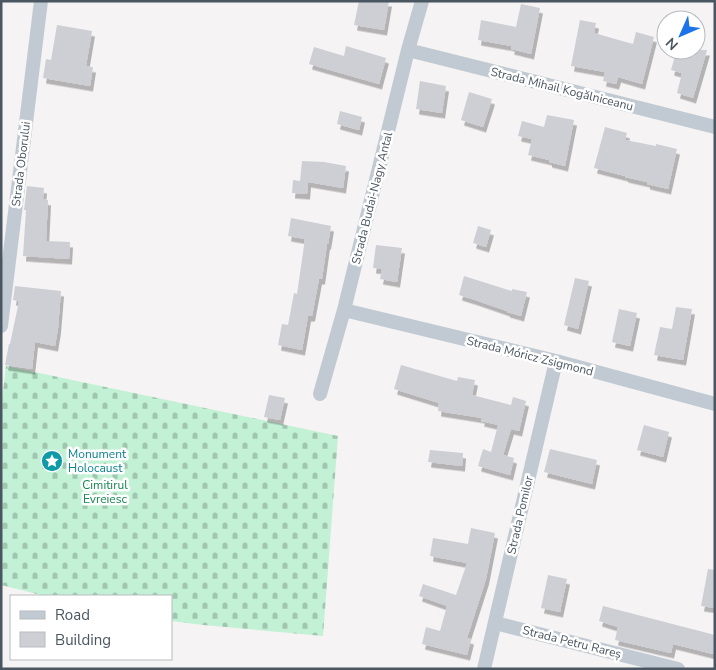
<svg xmlns="http://www.w3.org/2000/svg" width="716" height="670" font-family="'Nunito Sans',sans-serif">
	<style>
		.cemetery { fill: url(#cemetery-stones) }
		.building { fill: #cdcfd5; filter: url(#shadow) }
		.lines { fill: none; stroke-linecap: round; stroke-linejoin: round }
		.street { stroke: #c1cad2; stroke-width: 14 }
		.labels { text-anchor: middle; stroke-width: 5; stroke-linejoin: round; paint-order: stroke }
		.street-label { font-size: 12px; fill: #4a5661; stroke: #fff }
		.culture-label { font-size: 12px; fill: #0d838f; stroke: #fff; text-anchor: start }
		.park-label { font-size: 12px; fill: #17864f; stroke: #fff }
	</style>
	<defs>
		<pattern id="cemetery-stones" width="16" height="16" patternUnits="userSpaceOnUse" patternTransform="scale(1.25)"><rect width="16" height="16" fill="#c3f1d5"/><path d="M2 7V4a2 2 0 0 1 4 0v3zM10 15v-3a2 2 0 0 1 4 0v3z" fill="#a0c6b0"/></pattern>
		<filter id="shadow"><feDropShadow dx="3" dy="5.5" stdDeviation="0" flood-color="#0004"/></filter>
	</defs>
	<rect width="100%" height="100%" fill="#f5f3f3"/>
	<path class="cemetery" d="M 6,366 L 338,436 L 323,636 L 203,625 L 171,621 L 171,596 L 45,596 L 1,585 L 1,409 Z"/>
	<path class="building" d="M 359,1 L 389,1 L 384,30 L 354,25 Z
		M 521,4 L 540,8 L 531,54 L 511,49 L 512,46 L 478,40 L 481,20 L 516,27 Z
		M 580,20 L 596,23 L 594,33 L 633,44 L 636,32 L 654,37 L 642,84 L 618,77 L 616,84 L 603,81 L 605,72 L 571,66 Z
		M 57,25 L 92,31 L 86,66 L 93,67 L 90,86 L 43,78 L 46,59 L 51,60 Z
		M 346,46 L 386,58 L 379,84 L 309,64 L 314,47 L 344,56 Z
		M 689,50 L 707,50 L 693,98 L 677,93 L 682,73 L 671,70 L 675,56 L 686,59 Z
		M 420,81 L 446,86 L 442,113 L 416,109 Z
		M 469,92 L 492,99 L 483,127 L 461,120 Z
		M 340,111 L 362,117 L 359,130 L 337,124 Z
		M 547,115 L 574,120 L 565,166 L 549,162 L 549,160 L 528,155 L 532,139 L 518,136 L 522,121 L 544,127 Z
		M 605,127 L 627,133 L 625,140 L 656,146 L 656,144 L 677,149 L 668,189 L 647,184 L 647,182 L 625,177 L 625,176 L 594,168 Z
		M 302,161 L 324,162 L 346,166 L 343,188 L 308,182 L 307,194 L 292,193 L 293,180 L 300,181 Z
		M 27,186 L 44,188 L 43,199 L 48,200 L 46,241 L 70,242 L 69,259 L 23,256 L 26,210 L 24,210 Z
		M 291,218 L 331,226 L 328,244 L 327,244 L 322,279 L 319,279 L 312,316 L 308,316 L 302,350 L 278,345 L 282,324 L 288,325 L 294,293 L 297,294 L 305,239 L 288,236 Z
		M 478,226 L 491,230 L 486,247 L 473,243 Z
		M 376,245 L 402,248 L 397,282 L 380,279 L 382,269 L 373,268 Z
		M 464,276 L 512,291 L 512,289 L 527,292 L 521,316 L 507,312 L 507,311 L 475,300 L 459,295 Z
		M 575,278 L 589,281 L 578,329 L 564,325 Z
		M 15,286 L 61,291 L 58,328 L 55,346 L 35,342 L 32,369 L 5,365 L 9,344 L 10,344 L 19,301 L 13,300 Z
		M 676,307 L 692,309 L 683,360 L 654,355 L 660,327 L 672,329 Z
		M 619,309 L 637,313 L 630,346 L 612,342 Z
		M 401,365 L 457,381 L 458,377 L 475,380 L 472,395 L 511,405 L 513,397 L 526,401 L 519,431 L 511,429 L 503,455 L 514,458 L 510,475 L 478,466 L 483,449 L 491,452 L 498,425 L 481,421 L 482,418 L 438,411 L 439,403 L 394,389 Z
		M 269,395 L 285,398 L 280,420 L 264,417 Z
		M 644,425 L 669,432 L 663,457 L 637,450 Z
		M 550,449 L 597,460 L 592,484 L 544,472 Z
		M 430,450 L 463,453 L 462,466 L 428,462 Z
		M 471,528 L 495,533 L 486,579 L 467,638 L 471,639 L 467,655 L 422,644 L 426,627 L 440,631 L 447,606 L 419,596 L 423,584 L 456,595 L 467,563 L 430,556 L 433,538 L 468,544 Z
		M 708,569 L 715,570 L 715,608 L 701,606 Z
		M 548,575 L 567,579 L 560,612 L 541,608 Z
		M 603,606 L 715,635 L 715,645 L 713,654 L 673,644 L 671,653 L 615,640 L 618,627 L 599,621 Z"/>
	<g class="lines">
		<path class="street" d="M 408,50 L 715,127
			M 344,310 L 556,361 L 715,404
			M 1,326 L 41,1
			M 320,394 L 344,310 L 408,50 L 422,1
			M 495,623 L 678,669
			M 484,669 L 556,361"/>
	</g>
	<defs>
		<g id="sight-disc" transform="scale(1.125)"><circle r="9.5" fill="#0f9aa8" stroke="#fff"/><path d="M0-6L1.8-2.2L6-1.7L2.9 1.2L3.7 5.4L0 3.3L-3.7 5.4L-2.9 1.2L-6-1.7L-1.8-2.2Z" fill="#fff"/></g>
	</defs>
	<g fill-rule="evenodd">
		<use href="#sight-disc" x="52" y="461"/>
	</g>
	<g class="labels">
		<g class="street-label">
			<text transform="translate(562 89) rotate(14)" y="4">Strada Mihail Kogălniceanu</text>
			<text transform="translate(21 164) rotate(-83)" y="4">Strada Oborului</text>
			<text transform="translate(372 198) rotate(-76)" y="4">Strada Budai-Nagy Antal</text>
			<text transform="translate(530 356) rotate(14)" y="4">Strada Móricz Zsigmond</text>
			<text transform="translate(520 515) rotate(-77)" y="4">Strada Pomilor</text>
			<text transform="translate(572 642) rotate(14)" y="4">Strada Petru Rareș</text>
		</g>
		<g class="culture-label">
			<text x="68" y="458">Monument<tspan x="68" dy="14">Holocaust</tspan></text>
		</g>
		<g class="park-label">
			<text x="105" y="489">Cimitirul<tspan x="105" dy="14">Evreiesc</tspan></text>
		</g>
	</g>
	<rect width="716" height="670" fill="none" stroke="#4a5661" stroke-width="5"/>
	<rect x="10" y="595" width="162" height="65" fill="#ffffff" stroke="#b7bbc0"/>
	<rect x="20" y="611" width="25" height="8" fill="#c1cad2" stroke="#b7bbc0"/>
	<text x="55" y="620" font-size="15" fill="#4a5661">Road</text>
	<rect x="20" y="632" width="25" height="15" fill="#cdcfd5" stroke="#b7bbc0"/>
	<text x="55" y="645" font-size="15" fill="#4a5661">Building</text>
	<g transform="translate(681 35) rotate(225)"><circle r="24" fill="#ffffff" stroke="#b7bbc0"/>
	<path d="M0-4L9 19L0 12L-9 19Z" fill="#1a73e8"/>
	<text y="-8" font-size="14" font-weight="bold" text-anchor="middle" fill="#4a5661">N</text>
	</g>
</svg>
